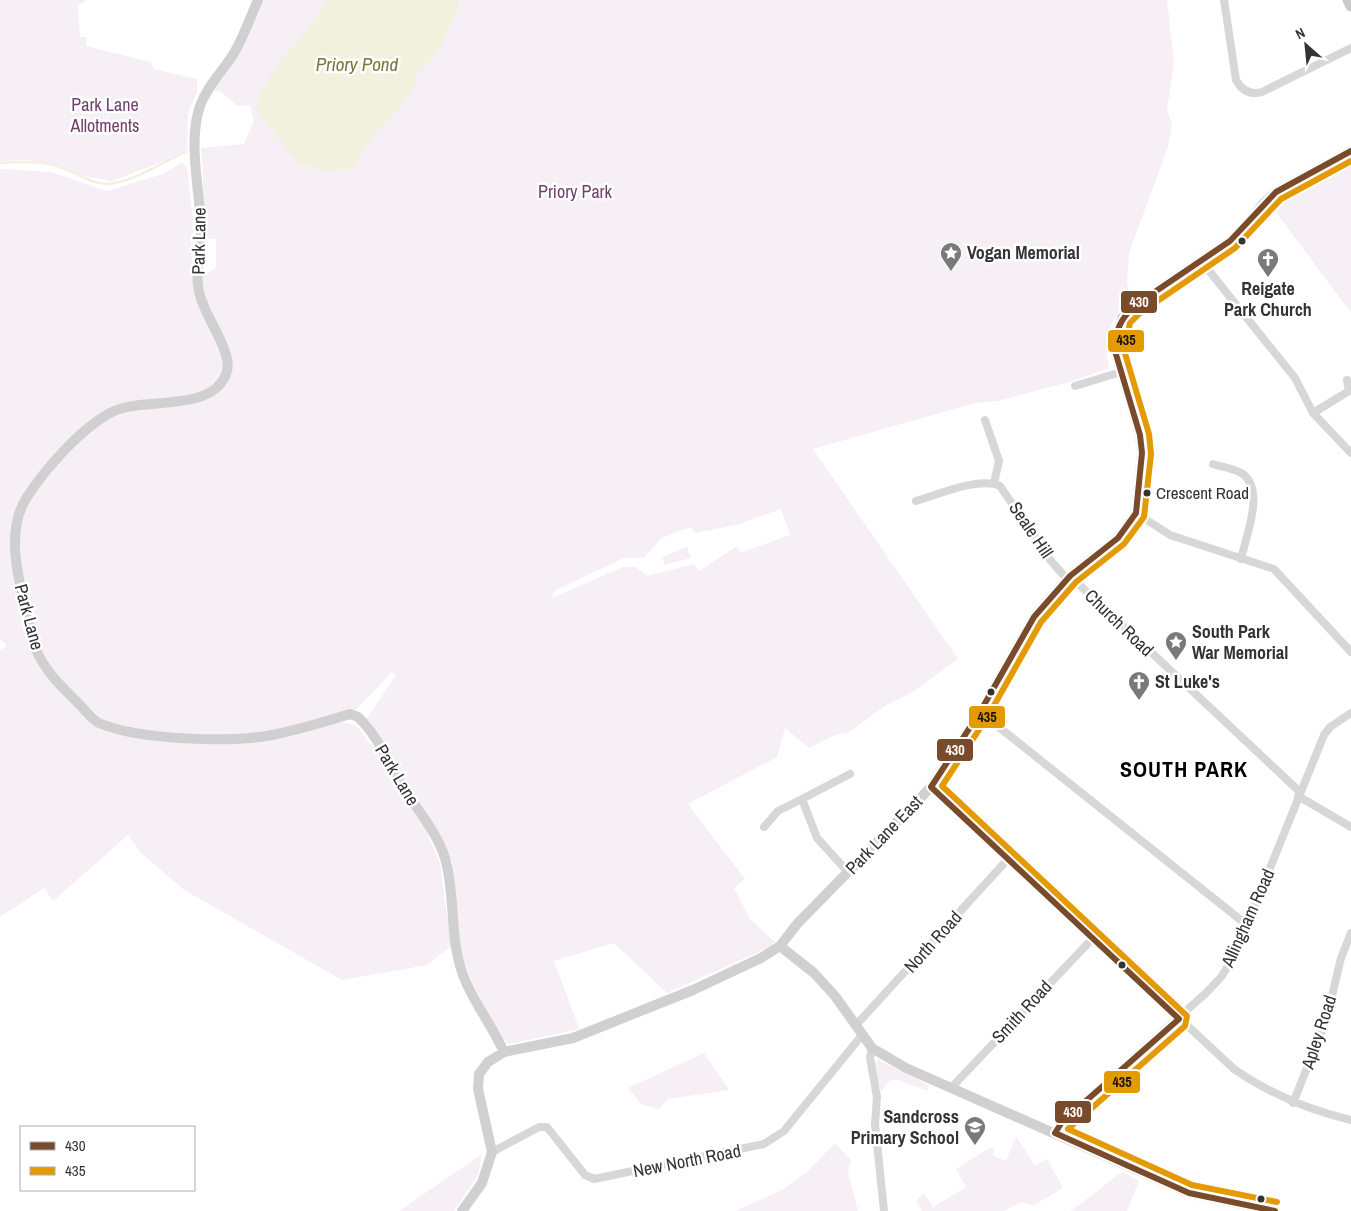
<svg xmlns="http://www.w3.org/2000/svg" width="1351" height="1211" font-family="'Archivo Narrow',sans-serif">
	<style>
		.green { fill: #f6eff6; fill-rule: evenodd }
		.water { fill: #f2f1dd }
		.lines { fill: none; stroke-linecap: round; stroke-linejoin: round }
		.stream { stroke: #f2f1dd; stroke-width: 2.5 }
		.street { stroke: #d7d7d7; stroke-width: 8 }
		.secondary { stroke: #d0d0d0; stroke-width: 10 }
		.primary { stroke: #cacaca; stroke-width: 11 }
		.bus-1-casing { stroke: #fff; stroke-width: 10 }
		.bus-2-casing { stroke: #fff; stroke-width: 10 }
		.bus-1 { stroke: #7a4b2a; stroke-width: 6 }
		.bus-2 { stroke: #e39a05; stroke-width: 6 }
		.bus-dot { fill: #333; stroke: #fff; stroke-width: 2 }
		.labels { text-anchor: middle; stroke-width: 5; stroke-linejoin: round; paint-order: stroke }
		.bus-label { font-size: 17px; fill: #333; stroke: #fff; text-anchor: start }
		.park-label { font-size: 18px; fill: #6f406c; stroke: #fff }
		.street-label { font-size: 18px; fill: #333; stroke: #fff }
		.poi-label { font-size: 18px; font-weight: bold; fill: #333; stroke: #fff; text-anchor: start }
		.water-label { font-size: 19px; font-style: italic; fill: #7b7537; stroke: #fff }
		.district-label { font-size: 22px; font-weight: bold; letter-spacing: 1px; fill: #000; stroke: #fff }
		.line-badge { stroke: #fff; stroke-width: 2 }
		.badge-label { font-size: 14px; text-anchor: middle; font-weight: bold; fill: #fff }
		.pale-badge-label { font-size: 14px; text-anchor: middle; font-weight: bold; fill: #111 }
	</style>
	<rect width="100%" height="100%" fill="#fff"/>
	<path class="green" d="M 0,0 L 86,0 L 83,3 L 78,4 L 80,37 L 87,37 L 86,46 L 151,62 L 154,69 L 197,79 L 197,91 L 188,114 L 187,149 L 167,160 L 112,181 L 84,176 L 54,164 L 25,160 L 0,161 Z
		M 260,0 L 1167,0 L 1174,62 L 1167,110 L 1172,124 L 1168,147 L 1129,253 L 1127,284 L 1134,297 C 1109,321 1102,333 1109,368 L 1069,382 L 998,401 L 975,403 L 813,449 L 958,659 L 911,693 L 886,705 L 848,733 L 835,735 L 809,748 L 785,728 L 777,757 L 688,804 L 745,879 L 734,888 L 750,919 L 775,942 L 765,949 L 667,993 L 614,943 L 554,961 L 579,1028 L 575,1030 L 509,1044 L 499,1035 L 471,980 L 461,953 L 452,862 L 436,828 L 367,718 L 396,675 L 391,673 L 357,709 L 278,731 L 216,736 L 176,734 L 173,742 L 221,744 L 275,739 L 335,721 L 356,725 L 386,764 L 405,800 L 425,829 L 440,863 L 451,946 L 427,965 L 342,980 L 184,890 L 141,853 L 128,835 L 53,901 L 44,888 L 0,917 L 0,650 L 7,646 L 0,638 L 0,169 L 51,172 L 107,191 L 163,174 L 182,163 L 187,167 L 193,220 L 191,252 L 195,283 L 216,267 L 216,239 L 204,238 L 203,175 L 201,148 L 244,144 L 254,121 L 250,105 L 237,106 L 220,91 L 212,90 L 239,51 ZM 781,509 L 790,535 L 740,553 L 737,546 L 699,571 L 694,564 L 647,576 L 636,567 L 623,567 L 552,598 L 556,590 L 624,558 L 644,558 L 661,538 L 691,527 L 696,533 L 736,525 Z
		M 1351,157 L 1351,313 L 1275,211 L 1263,222 L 1257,218 L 1285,191 Z
		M 687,547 L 691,558 L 664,565 L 663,557 Z
		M 704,1053 L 729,1090 L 668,1099 L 659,1109 L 641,1104 L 628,1088 Z
		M 879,1060 L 929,1085 L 928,1091 L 896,1079 L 889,1081 L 881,1092 L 874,1064 Z
		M 1016,1136 L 1035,1166 L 1047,1159 L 1063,1188 L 1034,1205 L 1029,1205 L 1022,1202 L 1003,1211 L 922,1211 L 916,1201 L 924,1193 L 933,1207 L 966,1187 L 956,1169 L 991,1147 L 995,1149 L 992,1155 L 1006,1161 Z
		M 835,1143 L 851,1160 L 848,1173 L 858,1211 L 735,1211 L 782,1190 L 808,1171 Z
		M 482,1154 L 478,1175 L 454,1211 L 399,1211 Z
		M 1122,1172 L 1139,1181 L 1127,1211 L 1071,1211 Z"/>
	<path class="water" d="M 328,0 L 458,0 L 457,11 L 438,52 L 416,75 L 414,87 L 396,112 L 372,137 L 352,168 C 334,171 309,172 293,158 C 287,153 283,142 278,136 C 269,125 261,118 256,104 L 278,62 L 298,42 Z"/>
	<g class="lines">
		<path class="stream" d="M 268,144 L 279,137
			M 0,163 C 18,162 37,161 54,165 C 72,169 90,185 109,184 C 132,182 166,161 187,151"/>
		<path class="street" d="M 1224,0 L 1236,80 C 1242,91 1251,95 1262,92 L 1351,48
			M 1202,262 L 1295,378 L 1313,413 L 1351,453
			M 1075,386 L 1121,372
			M 1313,413 L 1349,391 L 1347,380
			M 985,420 L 999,461 L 994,483
			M 1213,464 C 1222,467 1235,469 1243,474 C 1265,491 1246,536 1241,559
			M 916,501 C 937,495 981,476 1000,486 L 1051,561 L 1067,579
			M 1136,513 L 1170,535 L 1274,569 L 1351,652
			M 1070,576 L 1300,792
			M 980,712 L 1247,925
			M 931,787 L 1234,1069 C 1270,1094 1308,1110 1351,1120
			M 1298,796 L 1351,827
			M 764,827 L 778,811 L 802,799
			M 848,872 L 817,838 L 802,799 L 850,774
			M 857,1024 L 1008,859
			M 872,1048 L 870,1058 L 877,1097 L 875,1124 L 884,1211
			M 952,1087 L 1093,938
			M 1293,1103 L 1326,1021 L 1341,958 L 1351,933
			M 1055,1133 L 1062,1122 L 1206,993 L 1222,976 L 1236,952 L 1324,735 L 1330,727 L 1351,713
			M 492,1152 L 539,1127 L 547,1127 L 585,1175 L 594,1179 L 764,1144 L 784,1131 L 862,1035"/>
		<path class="secondary" d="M 258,0 C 250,18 244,36 234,53 C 223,71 207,86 200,106 C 187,143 201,194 201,233 C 200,250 196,267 198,285 C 200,312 233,350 227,371 C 215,414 143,396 112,412 C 82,427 45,469 27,497 C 7,528 16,571 25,604 C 29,621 31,639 38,654 C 47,673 64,689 79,704 C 85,710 92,720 99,723 C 138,740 230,743 272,735 C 298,730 324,722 350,714 C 354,716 358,716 360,719 C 380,739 390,767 405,790 C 420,814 441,837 447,866 C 455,902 450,940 463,975 C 473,1002 492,1025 504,1052
			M 780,946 L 814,973 L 835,996 L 872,1048 L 906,1068 L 1189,1193 L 1275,1211
			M 462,1211 L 482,1183 L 492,1152 L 478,1089 L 479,1074 L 488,1062 L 504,1052 L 573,1038 L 693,990 L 761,958 L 780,946 L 797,924 L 931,787 L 980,712 L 1034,617 L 1070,576 L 1118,538 L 1136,513 L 1142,453 L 1140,435 L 1115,351 L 1115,341 L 1122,318 L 1134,306 L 1230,241 L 1250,222 L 1262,205 L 1276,192 L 1351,151"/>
		<path class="primary" d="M 1348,0 L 1351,6"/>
		<g class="bus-1-casing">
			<path id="bus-1" d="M 1275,1211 L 1189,1193 L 1055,1133 L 1062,1122 L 1179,1019 L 931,787 L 980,712 L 1034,617 L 1070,576 L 1118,538 L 1136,513 L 1142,453 L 1140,435 L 1115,351 C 1115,331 1120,320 1134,306 L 1230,241 L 1276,192 L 1351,151"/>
		</g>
		<g class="bus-2-casing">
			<path id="bus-2" d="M 1277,1202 L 1192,1185 L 1068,1129 L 1185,1026 L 1187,1016 L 942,786 L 988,716 L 1041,622 L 1076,582 L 1124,544 L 1144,517 L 1151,454 L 1149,434 L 1124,350 L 1130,323 L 1140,313 L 1235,248 L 1281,199 L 1351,161"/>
		</g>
		<use href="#bus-1" class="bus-1"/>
		<use href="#bus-2" class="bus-2"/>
	</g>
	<defs>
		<g id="sight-pin" transform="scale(1.125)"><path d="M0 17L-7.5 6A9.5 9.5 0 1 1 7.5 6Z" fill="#7a7a7a" stroke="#fff"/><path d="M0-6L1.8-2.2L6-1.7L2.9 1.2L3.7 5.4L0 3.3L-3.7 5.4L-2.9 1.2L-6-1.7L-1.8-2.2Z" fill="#fff"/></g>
		<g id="church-pin" transform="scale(1.125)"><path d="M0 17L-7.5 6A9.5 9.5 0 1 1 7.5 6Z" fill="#7a7a7a" stroke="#fff"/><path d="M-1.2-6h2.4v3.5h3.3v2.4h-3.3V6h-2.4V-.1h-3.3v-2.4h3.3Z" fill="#fff"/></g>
		<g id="school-pin" transform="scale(1.125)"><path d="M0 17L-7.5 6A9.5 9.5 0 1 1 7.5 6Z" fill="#7a7a7a" stroke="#fff"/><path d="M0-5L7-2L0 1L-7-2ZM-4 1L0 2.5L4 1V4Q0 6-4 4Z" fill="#fff"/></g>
	</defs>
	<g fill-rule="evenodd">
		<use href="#sight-pin" x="951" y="253"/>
		<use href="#church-pin" x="1268" y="259"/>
		<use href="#sight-pin" x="1176" y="642"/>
		<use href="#church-pin" x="1139" y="682"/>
		<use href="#school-pin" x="975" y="1127"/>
	</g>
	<g class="bus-dot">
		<circle cx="1242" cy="241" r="4.5"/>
		<circle cx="1147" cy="493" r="4.5"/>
		<circle cx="991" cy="692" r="4.5"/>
		<circle cx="1122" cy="965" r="4.5"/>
		<circle cx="1261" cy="1199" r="4.5"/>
	</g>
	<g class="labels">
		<g class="bus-label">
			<text x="1156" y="499">Crescent Road</text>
		</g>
		<g class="park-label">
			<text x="105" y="111">Park Lane<tspan x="105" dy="21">Allotments</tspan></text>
			<text x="575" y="198">Priory Park</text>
		</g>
		<g class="street-label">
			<text transform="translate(199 241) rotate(-89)" y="6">Park Lane</text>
			<text transform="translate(1031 530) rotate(56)" y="6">Seale Hill</text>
			<text transform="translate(29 617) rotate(75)" y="6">Park Lane</text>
			<text transform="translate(1119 623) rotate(44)" y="6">Church Road</text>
			<text transform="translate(397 775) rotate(59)" y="6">Park Lane</text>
			<text transform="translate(884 835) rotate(-46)" y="6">Park Lane East</text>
			<text transform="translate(1248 918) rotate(-66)" y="6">Allingham Road</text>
			<text transform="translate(933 942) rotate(-48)" y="6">North Road</text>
			<text transform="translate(1022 1012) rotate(-47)" y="6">Smith Road</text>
			<text transform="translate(1319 1032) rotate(-72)" y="6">Apley Road</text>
			<text transform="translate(687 1161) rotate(-11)" y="6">New North Road</text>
		</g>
		<g class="poi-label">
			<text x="967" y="259">Vogan Memorial</text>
			<text x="1268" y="295" text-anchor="middle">Reigate<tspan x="1268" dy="21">Park Church</tspan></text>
			<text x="1192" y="638">South Park<tspan x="1192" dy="21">War Memorial</tspan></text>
			<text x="1155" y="688">St Luke's</text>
			<text x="959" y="1123" text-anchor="end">Sandcross<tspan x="959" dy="21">Primary School</tspan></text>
		</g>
		<g class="water-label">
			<text x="357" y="71">Priory Pond</text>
		</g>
		<g class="district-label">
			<text x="1184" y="777">SOUTH PARK</text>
		</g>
	</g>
	<g class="line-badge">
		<rect x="1120" y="290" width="38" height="24" rx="5" fill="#7a4b2a"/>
		<rect x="1107" y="329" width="38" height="24" rx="5" fill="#e39a05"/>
		<rect x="968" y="705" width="38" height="24" rx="5" fill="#e39a05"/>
		<rect x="936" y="738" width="38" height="24" rx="5" fill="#7a4b2a"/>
		<rect x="1103" y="1070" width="38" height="24" rx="5" fill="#e39a05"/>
		<rect x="1054" y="1100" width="38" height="24" rx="5" fill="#7a4b2a"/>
	</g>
	<g class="badge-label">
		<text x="1139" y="307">430</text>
		<text x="955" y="755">430</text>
		<text x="1073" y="1117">430</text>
	</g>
	<g class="pale-badge-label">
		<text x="1126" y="345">435</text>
		<text x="987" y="722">435</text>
		<text x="1122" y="1087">435</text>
	</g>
	<rect x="20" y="1126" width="175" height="65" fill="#ffffff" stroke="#adadad"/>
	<rect x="30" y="1142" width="25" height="8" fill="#7a4b2a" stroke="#adadad"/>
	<text x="65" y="1151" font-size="15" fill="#333333">430</text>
	<rect x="30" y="1167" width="25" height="8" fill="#e39a05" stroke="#adadad"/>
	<text x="65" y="1176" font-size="15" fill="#333333">435</text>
	<g transform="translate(1306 45) rotate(333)" stroke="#ffffff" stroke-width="4" paint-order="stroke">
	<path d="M0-4L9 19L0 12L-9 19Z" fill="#333333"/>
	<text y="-8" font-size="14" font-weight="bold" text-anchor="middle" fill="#333333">N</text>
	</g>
</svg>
